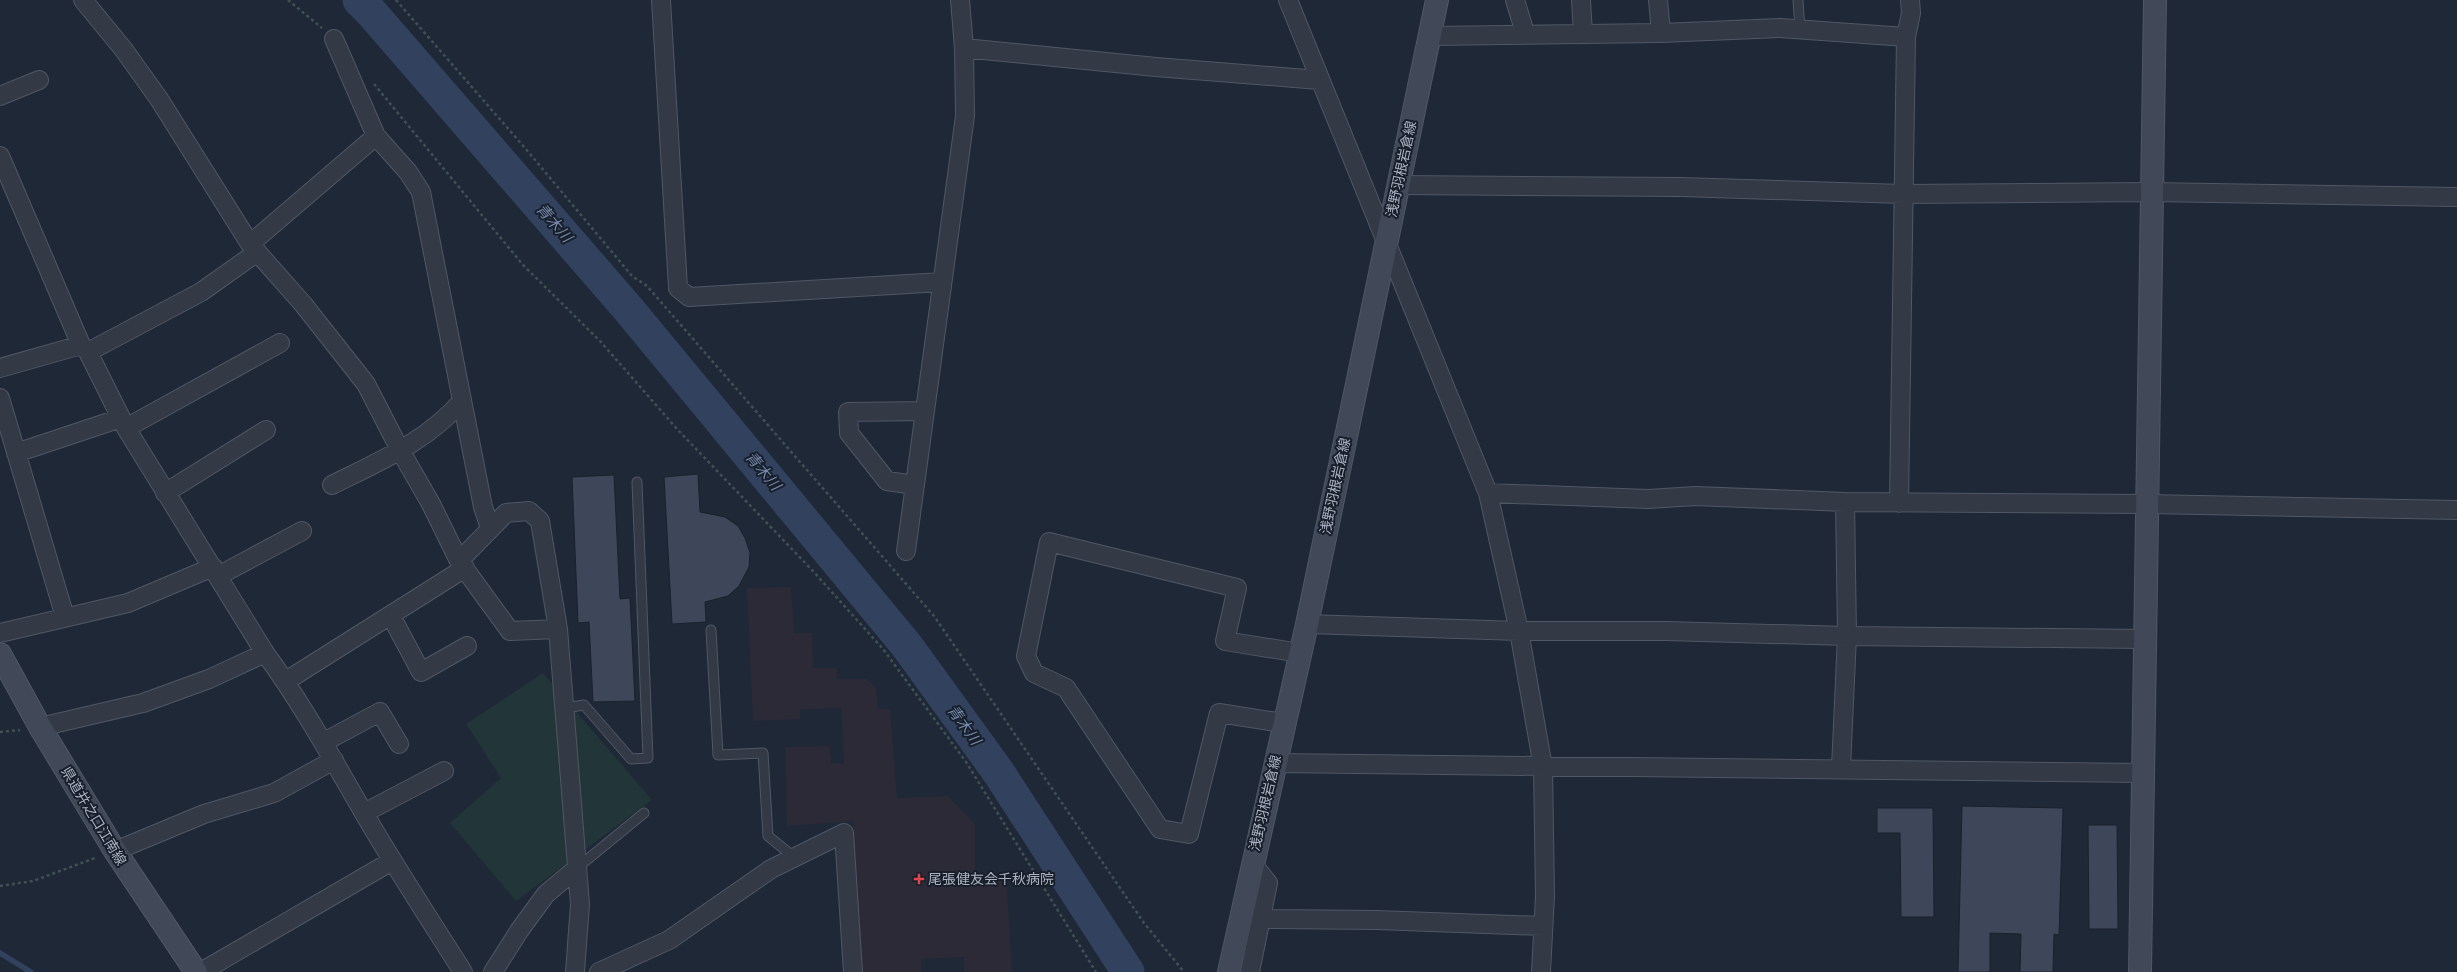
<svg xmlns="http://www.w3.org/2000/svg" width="2457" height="972" font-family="Helvetica,'Noto Sans JP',sans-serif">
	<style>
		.medical { fill: #2d2a38 }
		.green { fill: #223538 }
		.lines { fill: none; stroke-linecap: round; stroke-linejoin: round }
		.stream { stroke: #32425e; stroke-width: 5.5 }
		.river { stroke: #32425e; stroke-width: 33 }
		.building { fill: #3d4759; stroke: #1a212d }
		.lane-casing { stroke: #505765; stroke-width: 11 }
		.street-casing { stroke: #505765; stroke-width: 20 }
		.secondary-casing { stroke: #505765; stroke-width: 24 }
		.path { stroke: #3f5154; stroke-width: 2.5; stroke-dasharray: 3 3; stroke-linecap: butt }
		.lane { stroke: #333a46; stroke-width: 9 }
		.street { stroke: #333a46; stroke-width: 18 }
		.secondary { stroke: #414959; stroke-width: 22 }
		.health-dot { fill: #e0444e; stroke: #181f2b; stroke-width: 1.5 }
		.labels { text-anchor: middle; stroke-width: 4; stroke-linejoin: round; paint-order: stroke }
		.street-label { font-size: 14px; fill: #acb4c4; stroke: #181f2b }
		.poi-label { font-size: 14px; fill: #acb4c4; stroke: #181f2b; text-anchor: start }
		.water-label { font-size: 15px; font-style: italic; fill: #7489ac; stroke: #181f2b }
	</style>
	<rect width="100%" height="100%" fill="#1f2836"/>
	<path class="medical" d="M 791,587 L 794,633 L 812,633 L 813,668 L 837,668 L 837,679 L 866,679 L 876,687 L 878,709 L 890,709 L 897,798 L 948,796 L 975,824 L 975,873 L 993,872 L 1007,888 L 1012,972 L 964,972 L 964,957 L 921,959 L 921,972 L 861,972 L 853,821 L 787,826 L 785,747 L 829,746 L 831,763 L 844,764 L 841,708 L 800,709 L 800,719 L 753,721 L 747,588 Z"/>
	<path class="green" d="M 543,673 L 652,800 L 516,901 L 450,823 L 501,778 L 466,724 Z"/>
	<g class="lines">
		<path class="stream" d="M 0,953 L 31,972"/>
		<path class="river" d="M 359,0 L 371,12 L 630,311 L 907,646 L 999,773 L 1128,972"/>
	</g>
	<path class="building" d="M 698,474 L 700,512 L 725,517 L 738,526 L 745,538 L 750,553 L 749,567 L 739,586 L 728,596 L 705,602 L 706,622 L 672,624 L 664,477 Z
		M 614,475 L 620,599 L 630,598 L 635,701 L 593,702 L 589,622 L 578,623 L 572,477 Z
		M 1962,806 L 2063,808 L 2059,935 L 2054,934 L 2053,972 L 2020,972 L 2021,934 L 1990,933 L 1990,972 L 1958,972 Z
		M 1877,808 L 1933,808 L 1934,917 L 1901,917 L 1900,833 L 1877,833 Z
		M 2088,825 L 2117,825 L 2118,929 L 2089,929 Z"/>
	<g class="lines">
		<g class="lane-casing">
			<path id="lane" d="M 1798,0 L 1800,30
				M 711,630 L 718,755 L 763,753 L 768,836 L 794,857
				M 564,708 L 584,705 L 631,759 L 648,758 L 637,482
				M 577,868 L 644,813"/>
		</g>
		<g class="street-casing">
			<path id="street" d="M 83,0 L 124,50 L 159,99 L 250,244 L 303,304 L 366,384 L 400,450 L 431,504 L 459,561 L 510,631 L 558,629
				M 661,0 L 678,288 L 689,297 L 942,282
				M 1288,0 L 1488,493 L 1519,631 L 1543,767 L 1545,896 L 1541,972
				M 1515,0 L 1525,33
				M 1581,0 L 1583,34
				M 1658,0 L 1661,33
				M 1429,36 L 1661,33 L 1780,28 L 1906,37
				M 334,39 L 376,136 L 408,172 L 421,192 L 483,507 L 490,528
				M 964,48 L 1156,67 L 1319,80
				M 0,96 L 39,80
				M 0,156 L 81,345 L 88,352 L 126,428 L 265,653 C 303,705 333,760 365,815 C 396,868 430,920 463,972
				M 1397,185 L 1681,187 L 1903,194 L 2151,192 L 2457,197
				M 250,244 L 376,136
				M 88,352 L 201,292 L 256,253
				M 0,368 L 81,345
				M 0,398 L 65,617
				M 126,428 L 280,343
				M 16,453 L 121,418
				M 332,485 C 380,461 426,442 462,401
				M 915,485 L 887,481 L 849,433 L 848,412 L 925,411
				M 165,493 L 266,430
				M 1488,493 L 1648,499 L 1696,496 L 1845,502 L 2148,504 L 2457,510
				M 1899,503 L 1906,37 L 1911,13 L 1910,0
				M 906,551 L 965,116 L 964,48 L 960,0
				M 459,561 L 506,513 L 529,511 L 540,521 L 558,629 L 580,904 L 575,972
				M 218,576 L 302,531
				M 391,616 L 421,672 L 467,646
				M 1307,624 L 1519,631 L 1666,631 L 1847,636 L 2145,639
				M 0,633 L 128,603 L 213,567
				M 286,681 L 465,568
				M 1283,723 L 1219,713 L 1189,834 L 1160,829 L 1066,688 L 1034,673 L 1026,656 L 1049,542 L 1237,588 L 1225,641 L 1300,653
				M 40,727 L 143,703 L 209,679 L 265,653
				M 324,742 L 380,712 L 399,744
				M 1275,763 L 2143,773
				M 1841,768 L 1847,636 L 1845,502
				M 364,813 L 444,771
				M 115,851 L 204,814 L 274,793 L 334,760
				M 1260,919 L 1377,920 L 1543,926
				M 201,972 L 392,861
				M 493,972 L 519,931 L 546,894 L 576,869
				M 599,972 L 669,940 L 771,869 L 844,833 L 853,972
				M 1250,972 L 1268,883 L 1252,863"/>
		</g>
		<g class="secondary-casing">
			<path id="secondary" d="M 0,654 L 40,727 L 115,851 L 196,972
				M 1229,972 L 1307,624 L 1437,0
				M 2140,972 L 2155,0"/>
		</g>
		<path class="path" d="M 288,0 L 322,28
			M 396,0 L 525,148 L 632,276 L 647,286 L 934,616 L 1144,923 L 1184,972
			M 374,84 L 523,265 L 600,341 L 677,429 L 812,570 L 883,649 L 966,762 L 1096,972
			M 0,732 L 20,730
			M 0,886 L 33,881 L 95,858"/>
		<use href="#lane" class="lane"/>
		<use href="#street" class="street"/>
		<use href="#secondary" class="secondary"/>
	</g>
	<path class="health-dot" d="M917 873h4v4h4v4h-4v4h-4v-4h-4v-4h4z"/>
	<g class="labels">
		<g class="street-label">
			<text transform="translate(1401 169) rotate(-78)" y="5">浅野羽根岩倉線</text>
			<text transform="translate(1335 486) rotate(-78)" y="5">浅野羽根岩倉線</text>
			<text transform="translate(1265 803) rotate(-77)" y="5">浅野羽根岩倉線</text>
			<text transform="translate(94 816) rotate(59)" y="5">県道井之口江南線</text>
		</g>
		<g class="poi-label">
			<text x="928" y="884">尾張健友会千秋病院</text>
		</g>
		<g class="water-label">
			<text transform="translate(554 223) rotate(49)" y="5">青木川</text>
			<text transform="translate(763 471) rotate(50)" y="5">青木川</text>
			<text transform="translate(964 725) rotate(54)" y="5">青木川</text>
		</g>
	</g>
</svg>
